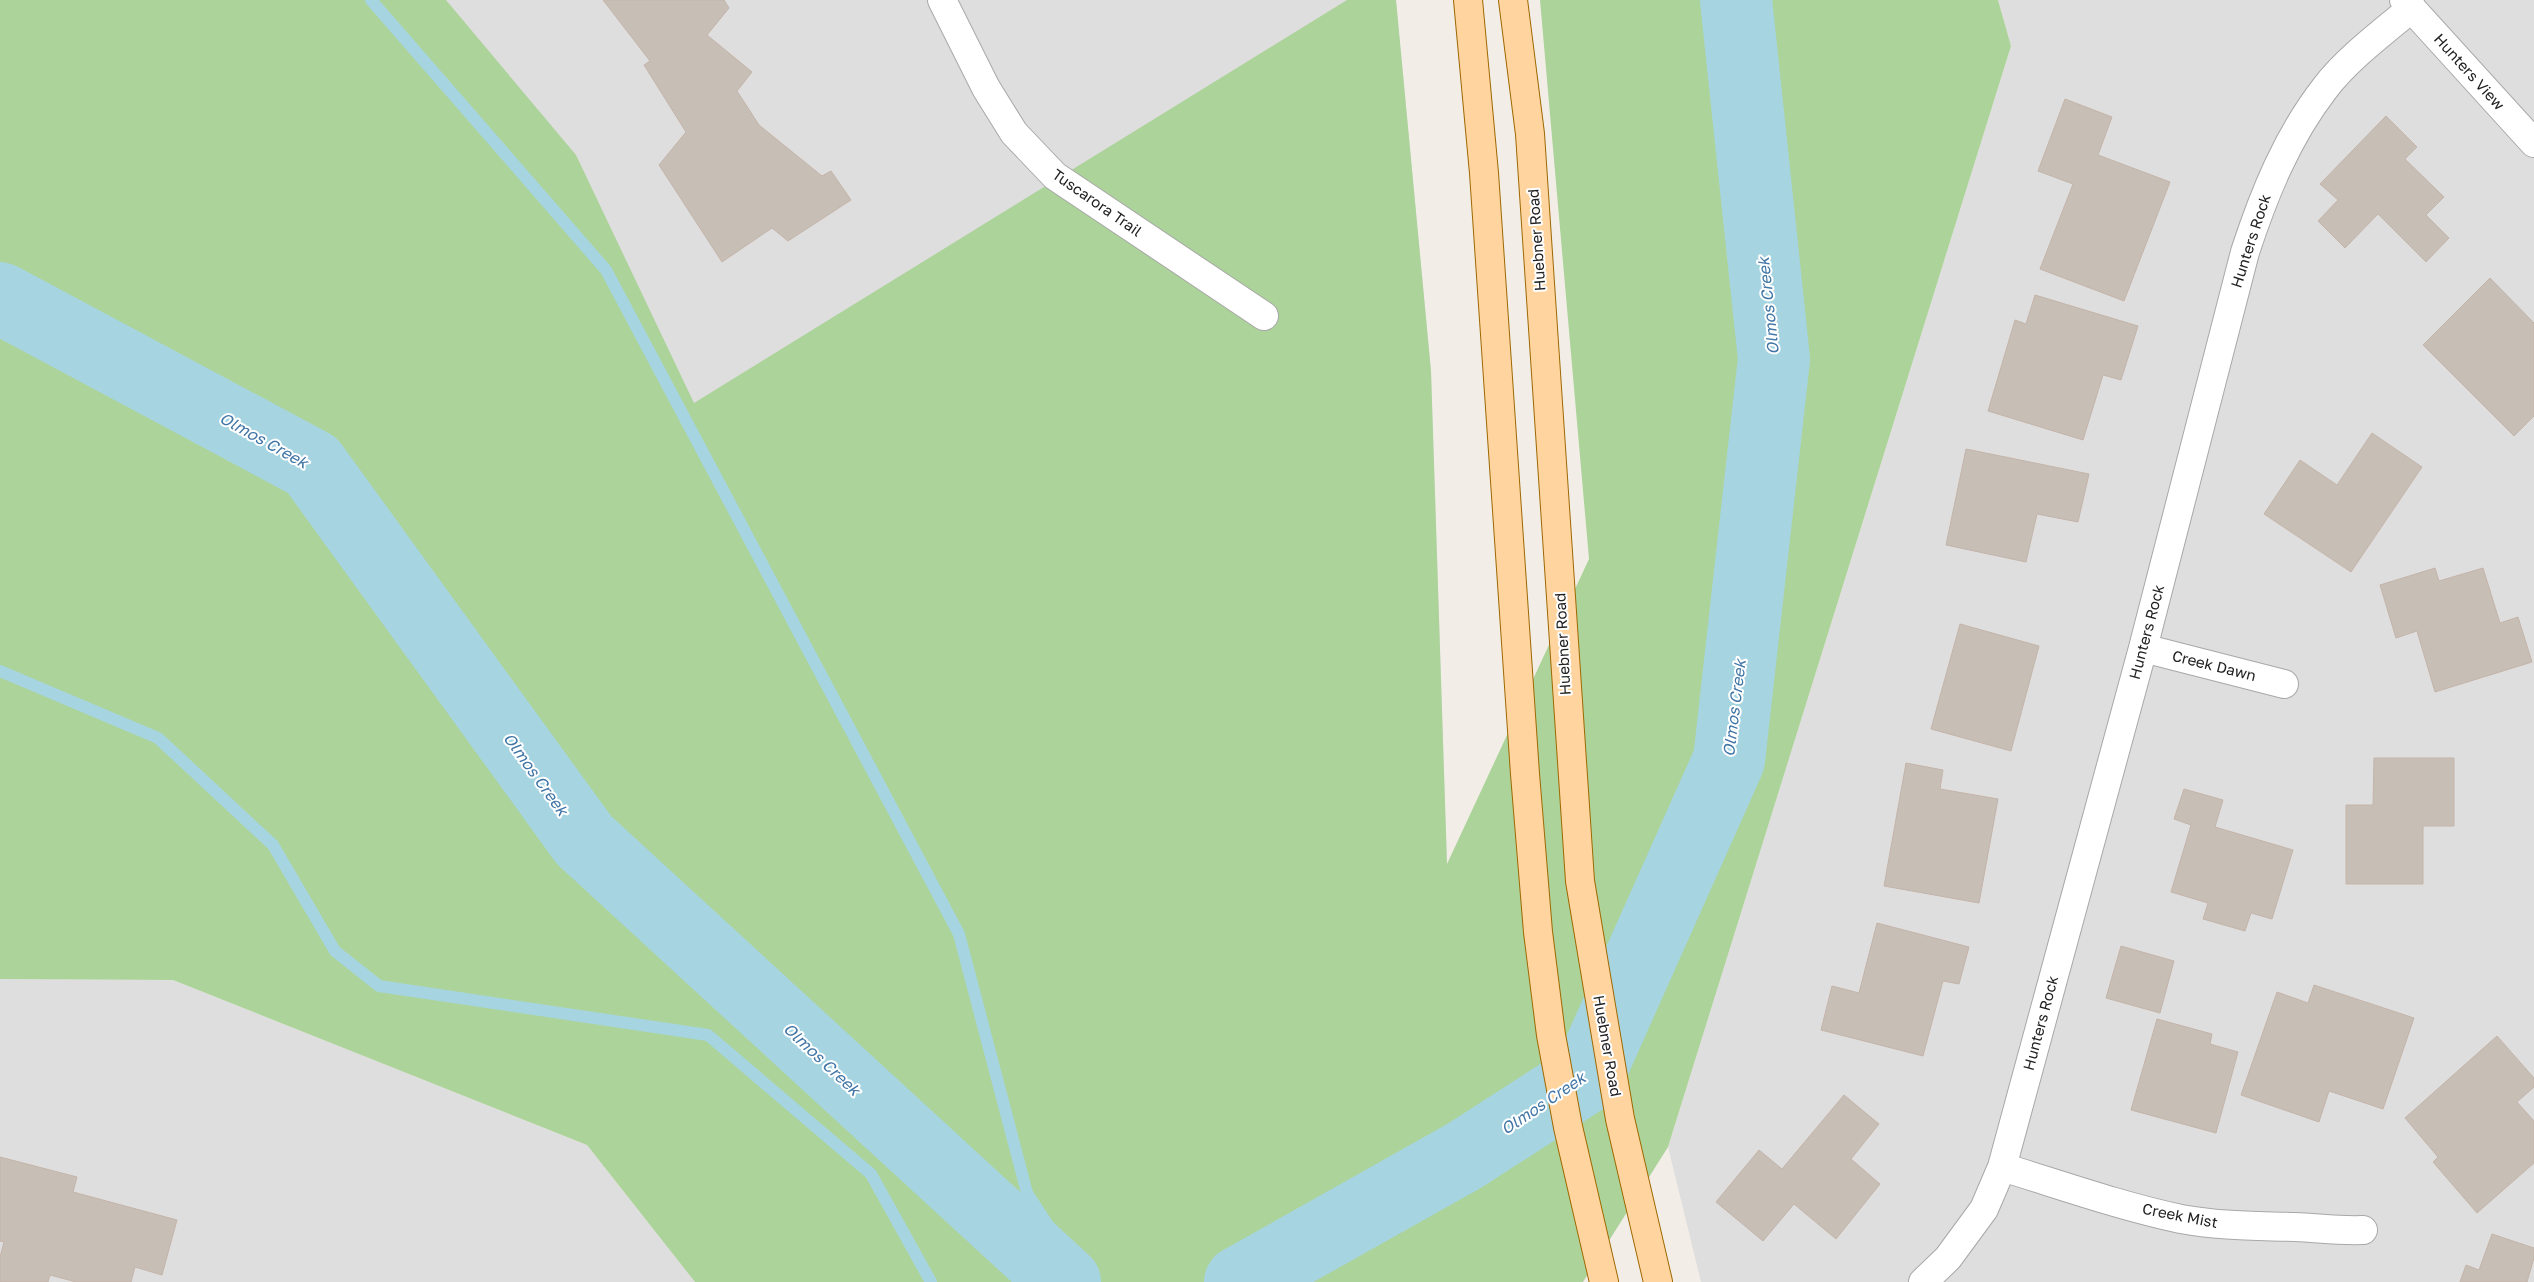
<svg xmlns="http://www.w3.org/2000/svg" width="2534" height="1282" font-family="'Golos Text',sans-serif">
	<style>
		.residential { fill: #dfdede }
		.forest { fill: #acd39a }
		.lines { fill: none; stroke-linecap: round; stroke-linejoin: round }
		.stream { stroke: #a6d5e1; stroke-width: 12 }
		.river { stroke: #a6d5e1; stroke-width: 72 }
		.building { fill: #c7beb6; stroke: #c4b4a9 }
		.minor-casing { stroke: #a8a8a8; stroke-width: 30 }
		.major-casing { stroke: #9e6800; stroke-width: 30 }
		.minor { stroke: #fff; stroke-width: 28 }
		.major { stroke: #ffd49f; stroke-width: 28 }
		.labels { text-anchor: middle; stroke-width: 4; stroke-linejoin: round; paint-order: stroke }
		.street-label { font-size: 15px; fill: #212121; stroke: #fff }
		.water-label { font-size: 16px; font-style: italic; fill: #4276a6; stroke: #fff }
	</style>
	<rect width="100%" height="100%" fill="#f2eee7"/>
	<path class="residential" d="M 0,0 L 1396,0 L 1431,371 L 1447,866 Z
		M 1998,0 L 2534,0 L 2534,1282 L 1701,1282 L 1668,1147 L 2011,46 Z
		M 0,979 L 173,980 L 587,1145 L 695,1282 L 0,1282 Z"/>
	<path class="forest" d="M 0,0 L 446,0 L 576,155 L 694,403 L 1347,0 L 1396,0 L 1431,371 L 1447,864 L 1589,559 L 1540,0 L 1998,0 L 2011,46 L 1668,1147 L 1583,1282 L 695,1282 L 587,1145 L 173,980 L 0,979 Z"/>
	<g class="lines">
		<path class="stream" d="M 371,0 L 606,270 L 959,934 L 1027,1193 L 1085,1282
			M 0,671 L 158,738 L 273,845 L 335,951 L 379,986 L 708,1035 L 871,1174 L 931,1282"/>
		<path class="river" d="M 0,298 L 312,465 L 584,840 L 1065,1282
			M 1240,1282 L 1464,1156 L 1588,1076 L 1729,760 L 1774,359 L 1736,0"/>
	</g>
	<path class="building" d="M 603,0 L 724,0 L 729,8 L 707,35 L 752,72 L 737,91 L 759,125 L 822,176 L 831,171 L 851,200 L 788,241 L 772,228 L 722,262 L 659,165 L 686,132 L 644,65 L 650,61 Z
		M 2065,99 L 2112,117 L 2098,155 L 2170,182 L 2124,301 L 2040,269 L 2073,184 L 2038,171 Z
		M 2386,116 L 2417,147 L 2405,159 L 2444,197 L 2426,215 L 2449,238 L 2426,262 L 2378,214 L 2345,248 L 2318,221 L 2338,200 L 2320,184 Z
		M 2490,278 L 2534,323 L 2534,416 L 2514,436 L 2423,345 Z
		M 2035,295 L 2138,326 L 2121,380 L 2103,375 L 2083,440 L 1988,411 L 2015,320 L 2026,324 Z
		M 2372,433 L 2422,467 L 2351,572 L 2264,514 L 2300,460 L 2337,485 Z
		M 1966,449 L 2089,474 L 2078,522 L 2037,514 L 2026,562 L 1946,545 Z
		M 2435,568 L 2439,581 L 2483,568 L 2500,623 L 2518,617 L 2532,662 L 2435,692 L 2417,631 L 2396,638 L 2380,585 Z
		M 1960,624 L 2039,646 L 2011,751 L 1931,729 Z
		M 2374,758 L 2454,758 L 2454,826 L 2423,826 L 2423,884 L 2346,884 L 2346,805 L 2373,805 Z
		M 1906,763 L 1943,770 L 1940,789 L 1998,799 L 1979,903 L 1884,886 Z
		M 2184,789 L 2223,800 L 2215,827 L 2293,850 L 2272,919 L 2251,913 L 2245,931 L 2203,919 L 2208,903 L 2171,892 L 2191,825 L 2174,819 Z
		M 1877,923 L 1969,947 L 1959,984 L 1943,981 L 1923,1056 L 1821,1030 L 1832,986 L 1859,993 Z
		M 2121,946 L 2174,961 L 2160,1013 L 2106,998 Z
		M 2314,985 L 2414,1018 L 2383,1109 L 2329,1091 L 2319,1122 L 2241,1095 L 2277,992 L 2308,1003 Z
		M 2157,1019 L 2212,1034 L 2210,1044 L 2238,1052 L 2216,1133 L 2131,1110 Z
		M 2497,1036 L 2534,1078 L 2534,1087 L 2517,1102 L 2534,1121 L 2534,1163 L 2477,1213 L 2433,1162 L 2438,1157 L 2405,1118 Z
		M 1844,1095 L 1879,1124 L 1851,1159 L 1880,1184 L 1836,1239 L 1794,1204 L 1763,1241 L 1716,1202 L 1759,1150 L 1782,1169 Z
		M 0,1157 L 77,1177 L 73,1192 L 177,1220 L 162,1275 L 135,1267 L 131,1282 L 76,1282 L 50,1275 L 48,1282 L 0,1282 L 0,1257 L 4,1242 L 0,1241 Z
		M 2492,1234 L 2534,1248 L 2534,1258 L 2527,1282 L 2460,1282 L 2466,1265 L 2479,1270 Z"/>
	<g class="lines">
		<g class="minor-casing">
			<path id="minor" d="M 942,0 L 986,88 L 1014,133 L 1055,176 L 1264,316
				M 2404,0 L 2534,143
				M 2143,648 L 2284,684
				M 2002,1167 C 2061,1185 2120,1206 2181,1219 C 2219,1226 2257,1226 2295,1227 C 2319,1228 2338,1231 2363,1230
				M 1923,1282 L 1948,1258 L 1984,1209 L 2002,1167 L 2143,648 L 2245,252 C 2264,194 2287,137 2325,88 C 2346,60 2384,31 2412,8"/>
		</g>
		<g class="major-casing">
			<path id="major" d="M 1468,0 L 1484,173 L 1525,774 L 1538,932 L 1551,1035 L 1568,1127 L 1604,1282
				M 1513,0 L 1530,134 L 1580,881 L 1620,1119 L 1658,1282"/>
		</g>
		<use href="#minor" class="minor"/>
		<use href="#major" class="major"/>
	</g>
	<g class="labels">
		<g class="street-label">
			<text transform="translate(2469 72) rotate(48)" y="5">Hunters View</text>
			<text transform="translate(1097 203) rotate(35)" y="5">Tuscarora Trail</text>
			<text transform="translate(1537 240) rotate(-94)" y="5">Huebner Road</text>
			<text transform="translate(2251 241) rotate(-72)" y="5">Hunters Rock</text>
			<text transform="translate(2147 632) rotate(-75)" y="5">Hunters Rock</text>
			<text transform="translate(1563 644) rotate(-93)" y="5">Huebner Road</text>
			<text transform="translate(2214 666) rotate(14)" y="5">Creek Dawn</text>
			<text transform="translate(2041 1023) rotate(-75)" y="5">Hunters Rock</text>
			<text transform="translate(1607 1046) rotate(80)" y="5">Huebner Road</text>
			<text transform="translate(2180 1216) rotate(11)" y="5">Creek Mist</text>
		</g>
		<g class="water-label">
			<text transform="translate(1768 306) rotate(-96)" y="6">Olmos Creek</text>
			<text transform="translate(264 440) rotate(29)" y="6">Olmos Creek</text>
			<text transform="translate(1734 708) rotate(-83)" y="6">Olmos Creek</text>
			<text transform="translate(536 774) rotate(54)" y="6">Olmos Creek</text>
			<text transform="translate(822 1059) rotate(43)" y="6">Olmos Creek</text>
			<text transform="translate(1543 1103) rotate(-34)" y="6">Olmos Creek</text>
		</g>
	</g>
</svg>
